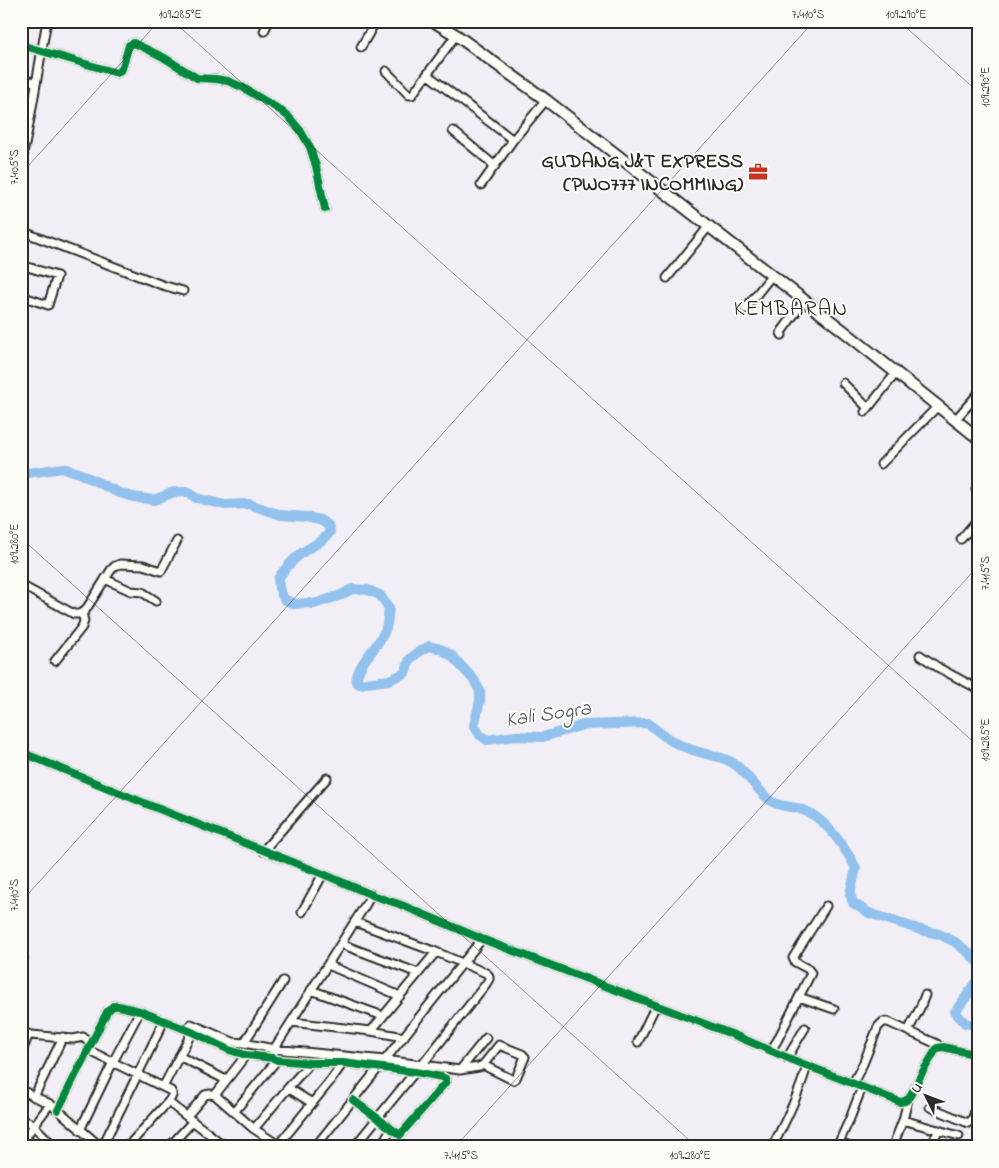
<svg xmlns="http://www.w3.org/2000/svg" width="999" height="1168" font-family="'Indie Flower',sans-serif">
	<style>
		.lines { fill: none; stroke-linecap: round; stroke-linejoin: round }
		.river { stroke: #91c1ec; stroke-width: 10 }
		.street-casing { stroke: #2b2b2b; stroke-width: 11 }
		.secondary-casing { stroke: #2b2b2b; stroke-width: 14 }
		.street { stroke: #fdfcf7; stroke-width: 7 }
		.secondary { stroke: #fdfcf7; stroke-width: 10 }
		.cycleway-casing { stroke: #fdfcf7; stroke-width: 11 }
		.cycleway { stroke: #00873e; stroke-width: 8 }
		.ticks { fill: none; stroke: #2b2b2b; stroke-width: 1; stroke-opacity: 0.45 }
		.labels { text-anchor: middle; stroke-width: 4; stroke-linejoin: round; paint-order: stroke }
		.poi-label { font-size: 20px; font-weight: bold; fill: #2b2b2b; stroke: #fdfcf7; text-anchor: end }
		.water-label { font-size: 21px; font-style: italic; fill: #4a5865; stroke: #fdfcf7 }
		.quarter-label { font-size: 22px; letter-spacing: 1px; fill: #2b2b2b; stroke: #fdfcf7 }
		.neatline { fill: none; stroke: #2b2b2b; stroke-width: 2 }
		.ticks-label { font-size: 12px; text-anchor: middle; fill: #2b2b2b }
	</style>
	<rect width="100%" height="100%" fill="#f1eff5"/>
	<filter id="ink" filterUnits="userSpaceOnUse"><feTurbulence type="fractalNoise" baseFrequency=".02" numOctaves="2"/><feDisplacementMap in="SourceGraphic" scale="10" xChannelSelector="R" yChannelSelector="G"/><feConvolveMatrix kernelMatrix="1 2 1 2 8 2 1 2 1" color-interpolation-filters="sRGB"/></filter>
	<g filter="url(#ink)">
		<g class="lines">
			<path class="river" d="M 21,474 L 63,468 L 79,473 L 117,492 L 133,497 L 154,500 L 174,492 L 188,492 L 196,498 L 225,505 L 249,504 L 281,515 L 306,517 L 320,520 L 328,525 L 330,532 C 322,543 313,545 303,552 C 294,559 284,569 278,579 L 279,588 L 284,599 L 294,604 L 308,603 L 314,604 L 341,595 L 352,589 L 368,590 L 380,595 L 389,608 C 388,614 388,622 386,628 C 379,648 359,660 356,681 L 359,684 L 389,680 L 405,673 L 410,659 L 420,651 L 429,646 L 441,649 L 452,656 L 474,680 L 480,691 L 480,701 L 474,726 L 480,735 L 487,740 L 516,736 L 543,737 L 583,725 L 648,723 C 662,735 672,743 690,749 C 704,755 720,755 733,763 C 747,772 757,791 771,801 C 779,807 790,806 800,809 C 825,816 844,846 856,868 L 850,894 L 853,903 L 869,913 L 921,930 L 939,934 L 955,942 L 969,953 L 978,963
				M 978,980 L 976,983 L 955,1012 L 965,1023 L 978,1026"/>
			<g class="street-casing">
				<path id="street" d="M 264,31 L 269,21
					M 21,45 L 117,73 L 122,69 L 129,45 L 134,43 L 163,57 L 197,78 L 216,79 L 228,81 L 242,87 L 280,110 L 289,117 L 300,130 L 310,147 L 316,166 L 325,209
					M 361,47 L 376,21
					M 386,71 L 409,95 L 412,95 L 456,35
					M 428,75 L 513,140 L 546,100
					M 21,80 L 36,82
					M 453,131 L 495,166
					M 21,163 C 32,116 38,68 47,21
					M 481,185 L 513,140
					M 21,231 L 162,285 L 183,291
					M 21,265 L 57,276 L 48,305 L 21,296
					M 667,278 L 709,226
					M 745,309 L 772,275
					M 782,335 L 781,333 L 782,331 L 804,301
					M 843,383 L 868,408
					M 865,412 L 896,373
					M 955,420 L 978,394
					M 881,464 L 938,406
					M 976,490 L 978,487
					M 961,539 L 978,519
					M 105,579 L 131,591 L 142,592 L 156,601
					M 21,585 L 74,614 L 79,614 L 85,611 L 111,570 L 115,566 L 120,564 L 143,565 L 161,571 L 177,541
					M 920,655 L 939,668 L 978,689
					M 55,661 L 82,627 L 84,621 L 82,613
					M 21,752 L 149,805 L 323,874 L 377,897 L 399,904 L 482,939 L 734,1035 L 793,1060 L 900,1102 L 905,1101 L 909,1098 L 922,1073 L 937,1048 L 943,1047 L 978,1055
					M 263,851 L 327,778
					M 302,912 L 323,874
					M 355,922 L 436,952 L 486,973 L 489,976 L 489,979 L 486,984 L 422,1065
					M 341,944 L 418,973
					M 21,962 L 23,958
					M 328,965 L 400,996
					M 311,990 L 383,1016
					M 799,997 L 834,1009
					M 291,1022 L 371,1031 L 404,1037
					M 191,1024 L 233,1042 L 244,1043 L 274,1049 L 385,1060 L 460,1070 L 479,1067 L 483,1065 L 499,1045 L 522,1054 L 525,1057 L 516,1078 L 513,1080 L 483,1065
					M 371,1031 L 436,952
					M 908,1031 L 920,1008 L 925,995
					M 21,1034 L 73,1039 L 83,1037 L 91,1044
					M 638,1042 L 656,1005
					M 244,1043 L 283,981
					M 88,1050 L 171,1091 C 174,1095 171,1098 168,1102 L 127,1147
					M 771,1050 L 777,1041 L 811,973 L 808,969 L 795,962 L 793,958 L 826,906
					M 21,1054 L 29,1034
					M 246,1055 L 215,1095 L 254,1129 L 277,1144 L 280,1143 L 331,1080 L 343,1063
					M 179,1056 L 226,1080
					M 273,1058 L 274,1049 L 366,904 L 371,894
					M 787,1058 L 805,1028
					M 460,1070 L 486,1038
					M 853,1083 L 863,1064 L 878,1027 L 883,1022 L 888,1022 L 937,1044 L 940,1047
					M 163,1087 L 192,1032
					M 288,1088 L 312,1103
					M 21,1090 L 50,1104 L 58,1110 L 101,1147
					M 34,1097 L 63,1037
					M 168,1102 L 226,1147
					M 930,1107 L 968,1123 L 972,1120 L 978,1102
					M 58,1110 L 107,1012 L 113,1006 L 119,1006 L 140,1011 L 192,1032 L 229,1050 L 246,1055 L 273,1058 L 277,1060 L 310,1063 L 343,1063 L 415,1072 L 442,1077 L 446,1079 L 446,1082 L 400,1135 L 353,1100
					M 234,1112 L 277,1060
					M 187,1116 L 205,1095 L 210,1094 L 215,1095
					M 21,1119 L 35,1125
					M 903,1120 L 959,1136
					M 34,1126 L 55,1147
					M 254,1129 L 288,1088 L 310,1063
					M 80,1130 L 113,1062 L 140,1011
					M 25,1138 L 37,1147
					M 21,1143 L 50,1104
					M 839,1143 L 850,1147
					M 102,1147 L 164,1021
					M 169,1147 L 193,1121
					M 315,1147 L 482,939
					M 354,1147 L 415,1072
					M 380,1147 L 391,1129
					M 772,1147 C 786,1121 799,1094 807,1066
					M 837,1147 L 851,1116 L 862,1087
					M 896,1147 L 894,1143 L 903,1120 L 908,1100
					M 930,1147 L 939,1130"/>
			</g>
			<g class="secondary-casing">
				<path id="secondary" d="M 433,21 L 456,35 L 546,100 L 845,332 L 978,438"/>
			</g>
			<use href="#street" class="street"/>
			<use href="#secondary" class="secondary"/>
			<g class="cycleway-casing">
				<path id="cycleway" d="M 21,45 L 117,73 L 122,69 L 129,45 L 134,43 L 163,57 L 197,78 L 216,79 L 228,81 L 242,87 L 280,110 L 289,117 L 300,130 L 310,147 L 316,166 L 325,209
					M 21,752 L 149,805 L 323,874 L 377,897 L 399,904 L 482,939 L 734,1035 L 793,1060 L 900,1102 L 905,1101 L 909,1098 L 922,1073 L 937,1048 L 943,1047 L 978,1055
					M 58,1110 L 107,1012 L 113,1006 L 119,1006 L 140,1011 L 192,1032 L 229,1050 L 246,1055 L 273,1058 L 277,1060 L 310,1063 L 343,1063 L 415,1072 L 442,1077 L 446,1079 L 446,1082 L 400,1135 L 353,1100"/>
			</g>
			<use href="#cycleway" class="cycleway"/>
		</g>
	</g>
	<path class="ticks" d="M 173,21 L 978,746M 899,21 L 978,92M 21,174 L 159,21M 21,538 L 697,1147M 21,902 L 814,21M 455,1147 L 978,566"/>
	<defs>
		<g id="office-bare" transform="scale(1.5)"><path d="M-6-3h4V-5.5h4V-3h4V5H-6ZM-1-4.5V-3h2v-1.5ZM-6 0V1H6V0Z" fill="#c8321e" stroke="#fdfcf7" stroke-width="2.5" paint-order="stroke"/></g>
	</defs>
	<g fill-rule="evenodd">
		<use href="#office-bare" x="758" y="172"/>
	</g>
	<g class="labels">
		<g class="poi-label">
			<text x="743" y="167">GUDANG J&amp;T EXPRESS<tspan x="743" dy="23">(PWO777 INCOMMING)</tspan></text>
		</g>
		<g class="water-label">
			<text transform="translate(548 713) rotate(-8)" y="7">Kali Sogra</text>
		</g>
		<g class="quarter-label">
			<text x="791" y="315">KEMBARAN</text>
		</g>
	</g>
	<rect width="999" height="1168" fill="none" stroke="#fdfcf7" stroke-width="55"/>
	<g transform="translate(926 1096) rotate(312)" stroke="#fdfcf7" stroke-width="4" paint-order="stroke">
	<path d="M0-4L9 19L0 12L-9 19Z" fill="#2b2b2b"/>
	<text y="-8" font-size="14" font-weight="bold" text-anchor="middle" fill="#2b2b2b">U</text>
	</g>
	<rect x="28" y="28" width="944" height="1112" class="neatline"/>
	<g class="ticks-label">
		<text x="180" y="18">109.285°E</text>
		<text x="808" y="18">7.410°S</text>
		<text x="906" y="18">109.290°E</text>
		<text transform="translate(985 87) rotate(-90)" y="4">109.290°E</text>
		<text transform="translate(14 167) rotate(-90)" y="4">7.405°S</text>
		<text transform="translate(14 544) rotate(-90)" y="4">109.280°E</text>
		<text transform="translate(985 573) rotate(-90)" y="4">7.415°S</text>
		<text transform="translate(985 740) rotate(-90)" y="4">109.285°E</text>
		<text transform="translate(14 895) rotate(-90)" y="4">7.410°S</text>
		<text x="461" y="1159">7.415°S</text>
		<text x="690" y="1159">109.280°E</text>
	</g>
</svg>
